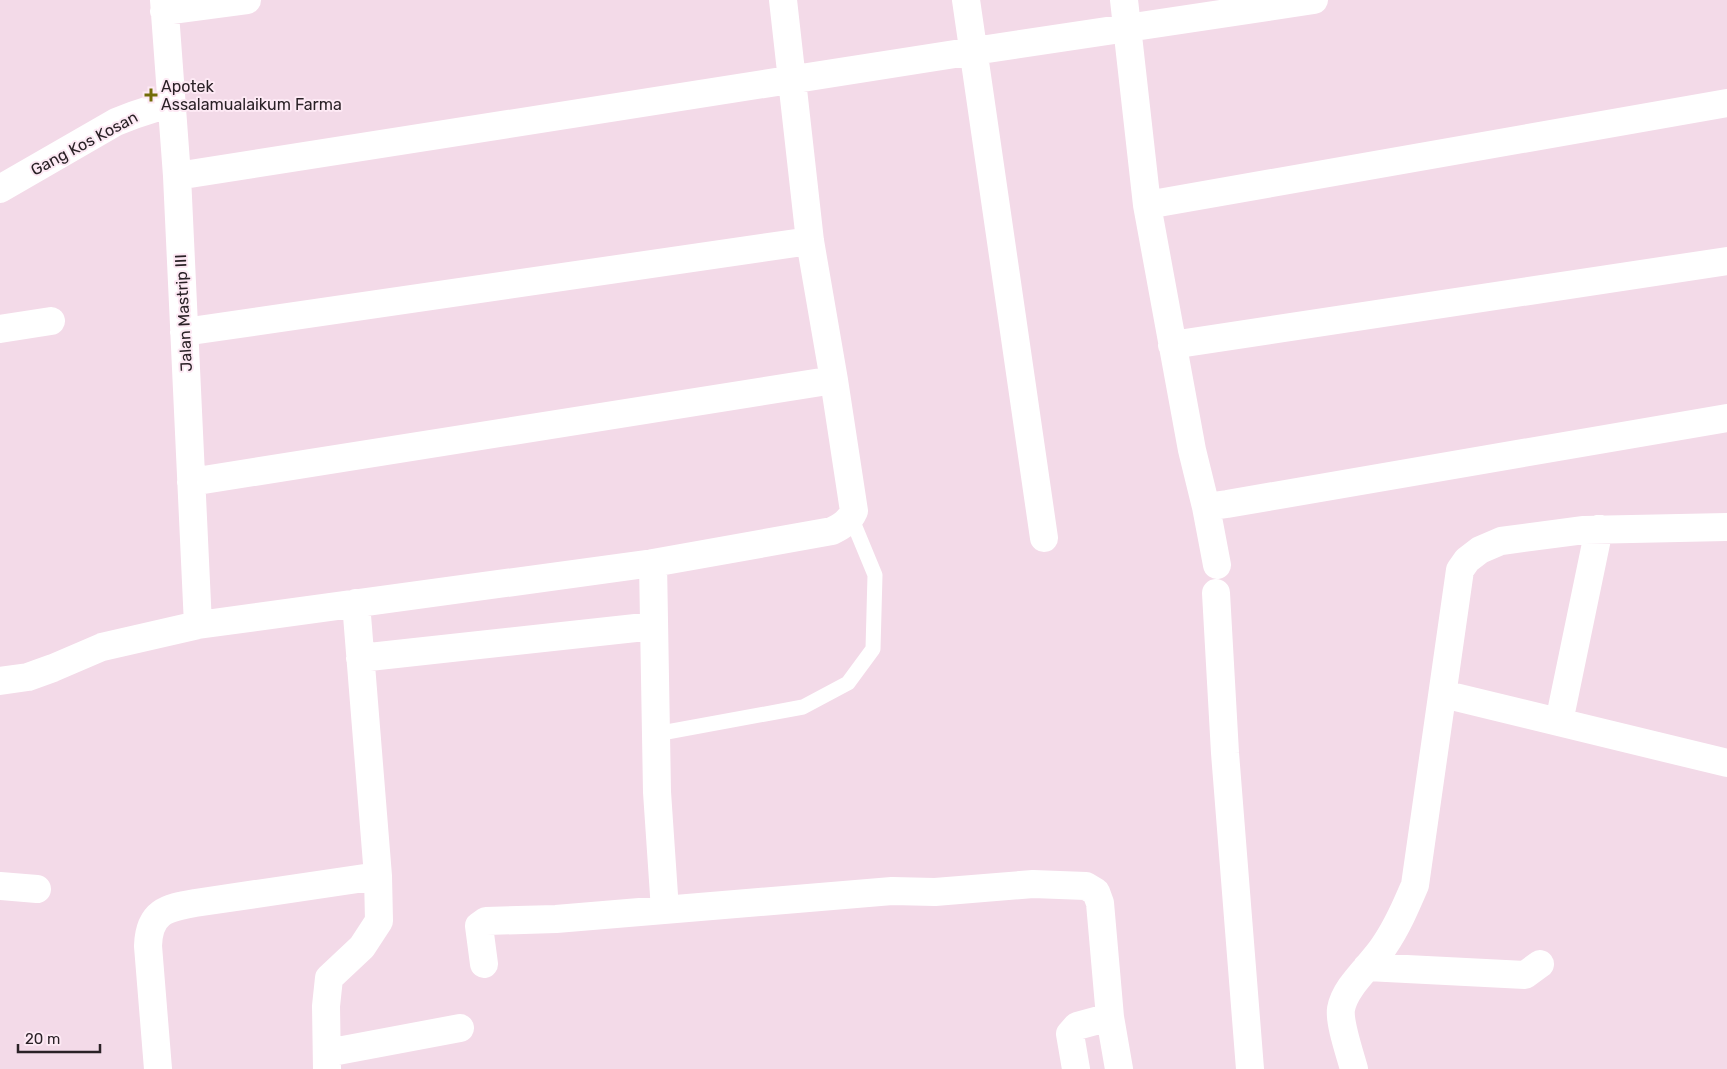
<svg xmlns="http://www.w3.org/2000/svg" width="1727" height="1069" font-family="Rubik,sans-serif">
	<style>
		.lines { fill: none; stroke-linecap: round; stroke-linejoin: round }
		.lane { stroke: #fff; stroke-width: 15 }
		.street { stroke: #fff; stroke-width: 28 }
		.poi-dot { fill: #736c09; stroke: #fde9f4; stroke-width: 2 }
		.labels { text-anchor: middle; stroke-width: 4; stroke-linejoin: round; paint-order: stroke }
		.poi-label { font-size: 16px; fill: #2a2126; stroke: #fde9f4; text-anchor: start }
		.street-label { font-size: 16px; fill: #2a2126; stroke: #fde9f4 }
	</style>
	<rect width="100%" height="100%" fill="#f3dae8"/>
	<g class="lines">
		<path class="lane" d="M 656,734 L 803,707 L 848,683 L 873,649 L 875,575 L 851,517"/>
		<path class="street" d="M 164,0 L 177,176 L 198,625
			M 966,0 L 1044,538
			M 1124,0 L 1147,205 L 1192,450 L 1206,507 L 1217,565
			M 164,11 L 247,0
			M 177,176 L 974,51 L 1314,0
			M 0,189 L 116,122 L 134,115 L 171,103
			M 1147,205 L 1727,103
			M 0,329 L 51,321
			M 184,332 L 810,241
			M 1172,345 L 1727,261
			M 191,482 L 834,380
			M 1206,507 L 1227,504 L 1727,418
			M 653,563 L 657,792 L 665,910
			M 1216,593 L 1225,753 L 1250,1069
			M 360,658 L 654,626
			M 0,681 L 28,677 L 53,668 L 102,647 L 198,625 L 653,563 L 832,531 C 842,526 849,522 854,511 L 834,380 L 810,241 L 783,0
			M 1443,694 L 1727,763
			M 1559,722 L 1599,529
			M 0,886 L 37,889
			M 484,964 L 479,926 L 486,921 L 556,919 L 892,891 L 935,892 L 1033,884 L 1086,886 L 1096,892 L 1100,903 L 1110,1017 L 1119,1069
			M 1367,967 L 1525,975 L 1540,964
			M 327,1053 L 460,1028
			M 158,1069 L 148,946 C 149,912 166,908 195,903 L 378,876 L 356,603
			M 327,1069 L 326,1006 L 329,978 L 362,947 L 379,921 L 378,876
			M 1076,1069 L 1070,1034 L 1077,1026 L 1110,1017
			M 1354,1069 C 1350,1054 1339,1023 1341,1009 C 1345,986 1371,966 1384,946 C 1397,927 1406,906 1415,885 L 1460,570 L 1467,560 L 1480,550 L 1501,541 L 1584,530 L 1727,527"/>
	</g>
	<path class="poi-dot" d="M148.5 87.5h5v5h5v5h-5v5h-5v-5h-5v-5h5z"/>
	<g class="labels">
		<g class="poi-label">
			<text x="161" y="92">Apotek<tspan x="161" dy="18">Assalamualaikum Farma</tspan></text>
		</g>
		<g class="street-label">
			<text transform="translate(84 143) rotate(-28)" y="6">Gang Kos Kosan</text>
			<text transform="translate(183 313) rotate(-93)" y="6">Jalan Mastrip III</text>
		</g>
	</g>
	<path d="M18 1044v8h82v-8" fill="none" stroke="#2a2126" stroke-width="2.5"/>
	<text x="25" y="1044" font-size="15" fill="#2a2126" stroke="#fde9f4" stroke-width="4" paint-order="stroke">20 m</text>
</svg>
